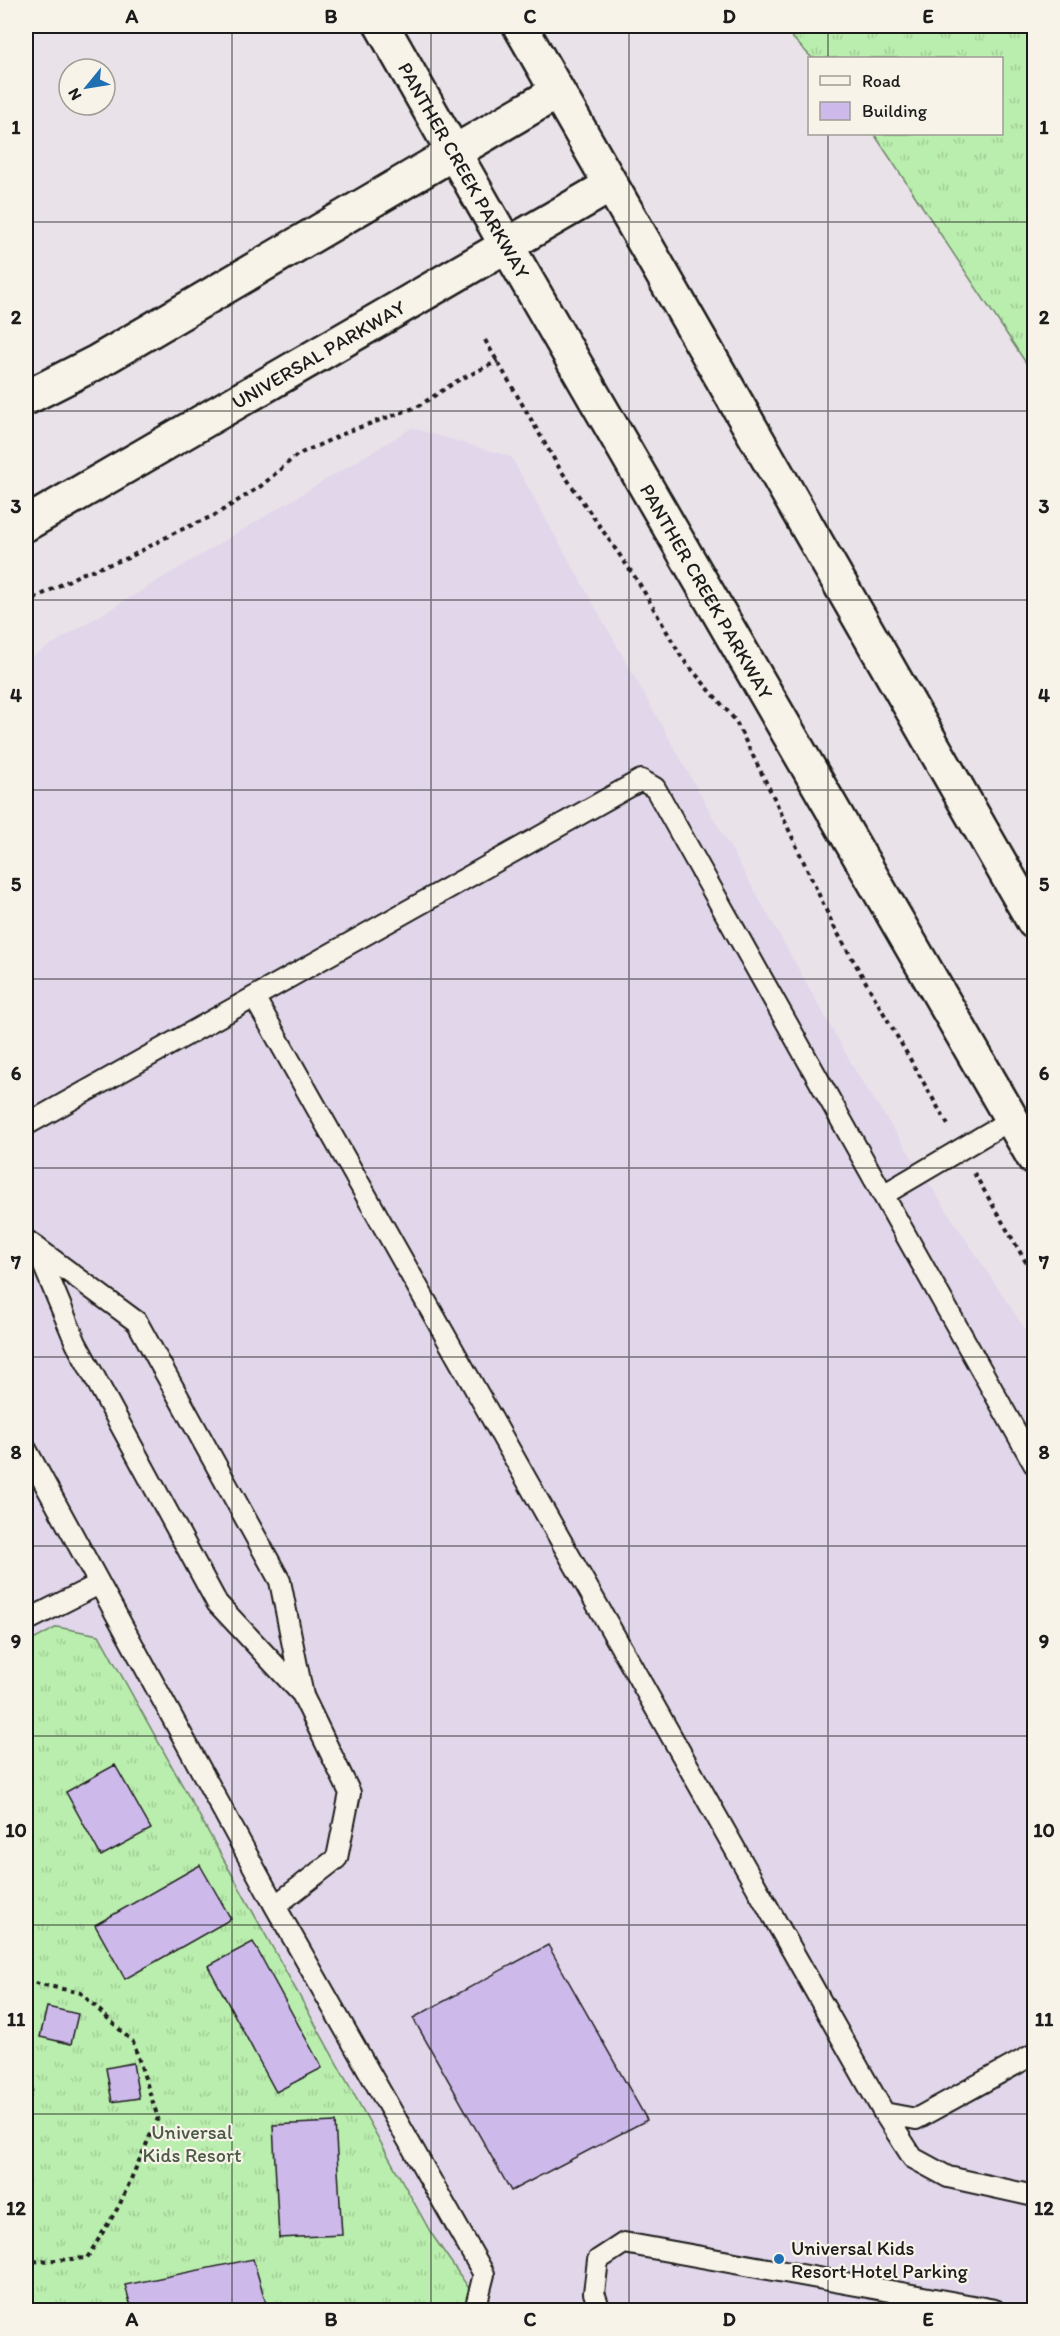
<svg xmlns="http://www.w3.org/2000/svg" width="1060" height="2336" font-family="Itim,sans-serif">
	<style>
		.built { fill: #e1d6ea }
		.grass { fill: url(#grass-tufts); stroke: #6b8565; stroke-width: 1.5 }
		.building { fill: #cdbaeb; stroke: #1c1c1c; stroke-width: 1.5 }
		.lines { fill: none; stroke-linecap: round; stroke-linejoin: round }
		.lane-casing { stroke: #1c1c1c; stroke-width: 24 }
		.secondary-casing { stroke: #1c1c1c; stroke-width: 38 }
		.path { stroke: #1c1c1c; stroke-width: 4; stroke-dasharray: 4.5 4.5; stroke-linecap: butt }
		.lane { stroke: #f7f3e8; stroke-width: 20 }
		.secondary { stroke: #f7f3e8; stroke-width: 33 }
		.grid { fill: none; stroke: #1c1c1c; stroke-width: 1.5; stroke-opacity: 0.55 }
		.poi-dot { fill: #1f6fb2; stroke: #f7f3e8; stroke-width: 2 }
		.labels { text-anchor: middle; stroke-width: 4.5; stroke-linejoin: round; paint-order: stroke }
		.street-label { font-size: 20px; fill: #1c1c1c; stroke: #f7f3e8 }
		.park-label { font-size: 20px; fill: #4b5b48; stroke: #f7f3e8 }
		.poi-label { font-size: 20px; fill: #1c1c1c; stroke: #f7f3e8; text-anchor: start }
		.neatline { fill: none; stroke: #1c1c1c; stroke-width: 2 }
		.grid-label { font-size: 20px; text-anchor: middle; font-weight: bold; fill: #1c1c1c }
	</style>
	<defs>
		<pattern id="grass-tufts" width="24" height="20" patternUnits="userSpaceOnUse" patternTransform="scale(1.5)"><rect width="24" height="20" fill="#baeeae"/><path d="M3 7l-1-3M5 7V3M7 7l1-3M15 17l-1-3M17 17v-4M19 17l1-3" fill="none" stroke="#9fcc95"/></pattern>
	</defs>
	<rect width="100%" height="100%" fill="#eae2e9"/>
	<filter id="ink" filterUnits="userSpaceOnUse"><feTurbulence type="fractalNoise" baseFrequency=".0167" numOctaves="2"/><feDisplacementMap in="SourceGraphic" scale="12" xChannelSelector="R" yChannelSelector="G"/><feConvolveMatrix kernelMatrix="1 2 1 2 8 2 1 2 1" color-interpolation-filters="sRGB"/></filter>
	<g filter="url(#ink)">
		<path class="built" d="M 412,428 L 511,457 L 859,1077 L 1034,1343 L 1034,2310 L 26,2310 L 26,660 Z"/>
		<path class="grass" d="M 781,26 L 1034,26 L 1034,375 L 874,134 L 1002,134 L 1002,58 L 812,58 Z
			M 57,1627 L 99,1635 L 431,2233 L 484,2310 L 26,2310 L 26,1644 Z"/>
		<path class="building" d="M 115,1765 L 151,1829 L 101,1856 L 66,1792 Z
			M 200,1865 L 231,1919 L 125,1979 L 95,1925 Z
			M 253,1942 L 322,2068 L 276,2092 L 208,1966 Z
			M 548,1945 L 647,2120 L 511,2191 L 413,2018 Z
			M 47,2007 L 78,2014 L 71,2044 L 40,2037 Z
			M 133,2063 L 139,2098 L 112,2102 L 106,2068 Z
			M 26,2087 L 33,2089 L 27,2111 L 26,2111 Z
			M 335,2122 L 342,2235 L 279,2238 L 273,2125 Z
			M 253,2259 L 268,2310 L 132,2310 L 125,2285 Z"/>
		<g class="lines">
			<g class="lane-casing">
				<path id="lane" d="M 254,997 L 884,2113 L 916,2119 L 1034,2054
					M 26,1125 L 641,780 L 655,788 L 1034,1464
					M 883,1195 L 1012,1119
					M 26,1240 L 137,1322 L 280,1581 L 303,1696 L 350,1793 L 337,1858 L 275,1906
					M 36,1247 L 76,1343 L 217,1603 L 303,1695
					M 26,1449 L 275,1906 L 484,2274 L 475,2310
					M 26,1621 L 99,1584
					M 884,2113 L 913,2158 L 948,2177 L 1034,2196
					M 600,2310 L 594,2293 L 598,2260 L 624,2243 L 995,2310"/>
			</g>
			<g class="secondary-casing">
				<g id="secondary">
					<path id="s1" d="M 382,26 L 507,246 L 1034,1158"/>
					<path d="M 520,26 L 1034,922"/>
					<path d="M 26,398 L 97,362 L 557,92"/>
					<path id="s2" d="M 26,524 L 611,185"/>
				</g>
			</g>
			<path class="path" d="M 485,340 L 558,466 L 639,583 L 682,658 L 735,720 L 775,800 L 833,925 L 948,1125
				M 26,603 L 81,574 L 128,558 L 174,533 L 215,515 L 261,486 L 297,455 L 352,430 L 417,407 L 457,381 L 498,361
				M 974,1173 L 1034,1276
				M 26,1981 L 81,1993 L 133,2042 L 158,2118 L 119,2206 L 87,2258 L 26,2262"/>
			<use href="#lane" class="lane"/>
			<use href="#secondary" class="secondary"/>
		</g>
	</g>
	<path class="grid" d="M 232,26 L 232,2310M 431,26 L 431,2310M 629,26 L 629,2310M 828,26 L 828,58M 828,134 L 828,2310M 26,222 L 1034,222M 26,411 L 1034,411M 26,600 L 1034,600M 26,790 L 1034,790M 26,979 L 1034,979M 26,1168 L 1034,1168M 26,1357 L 1034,1357M 26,1546 L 1034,1546M 26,1736 L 1034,1736M 26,1925 L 1034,1925M 26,2114 L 1034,2114"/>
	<circle class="poi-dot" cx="779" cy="2259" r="6"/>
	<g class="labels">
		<g class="street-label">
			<text dy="7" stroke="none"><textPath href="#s1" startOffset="166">PANTHER CREEK PARKWAY</textPath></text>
			<text dy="7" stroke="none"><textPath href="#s2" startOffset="338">UNIVERSAL PARKWAY</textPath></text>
			<text dy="7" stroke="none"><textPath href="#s1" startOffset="652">PANTHER CREEK PARKWAY</textPath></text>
		</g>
		<g class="park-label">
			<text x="192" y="2139">Universal<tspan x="192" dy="23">Kids Resort</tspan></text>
		</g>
		<g class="poi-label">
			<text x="791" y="2255">Universal Kids<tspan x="791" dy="23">Resort Hotel Parking</tspan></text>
		</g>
	</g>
	<rect width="1060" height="2336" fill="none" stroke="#f7f3e8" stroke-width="66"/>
	<rect x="808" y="57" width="195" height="78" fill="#f7f3e8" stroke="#9f9d96" stroke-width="1.5"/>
	<rect x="820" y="76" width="30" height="9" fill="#f7f3e8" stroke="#9f9d96" stroke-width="1.5"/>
	<text x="862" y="87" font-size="18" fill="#1c1c1c">Road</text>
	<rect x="820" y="102" width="30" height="18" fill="#cdbaeb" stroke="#9f9d96" stroke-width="1.5"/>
	<text x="862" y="117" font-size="18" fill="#1c1c1c">Building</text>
	<g transform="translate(87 87) rotate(240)"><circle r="28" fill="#f7f3e8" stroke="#9f9d96" stroke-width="1.5"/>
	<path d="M0-4.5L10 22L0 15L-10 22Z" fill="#1f6fb2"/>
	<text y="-9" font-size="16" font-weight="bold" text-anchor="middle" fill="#1c1c1c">N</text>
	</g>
	<rect x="33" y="33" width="994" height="2270" class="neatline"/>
	<g class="grid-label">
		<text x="132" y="23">A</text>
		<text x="331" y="23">B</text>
		<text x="530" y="23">C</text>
		<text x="729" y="23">D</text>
		<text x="928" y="23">E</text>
		<text x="16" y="134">1</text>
		<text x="1044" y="134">1</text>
		<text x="16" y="324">2</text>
		<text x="1044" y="324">2</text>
		<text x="16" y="513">3</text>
		<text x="1044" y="513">3</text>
		<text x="16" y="702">4</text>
		<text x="1044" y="702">4</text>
		<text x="16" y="891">5</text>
		<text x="1044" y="891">5</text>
		<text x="16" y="1080">6</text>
		<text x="1044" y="1080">6</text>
		<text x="16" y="1269">7</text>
		<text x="1044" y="1269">7</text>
		<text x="16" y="1459">8</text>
		<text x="1044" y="1459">8</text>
		<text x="16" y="1648">9</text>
		<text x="1044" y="1648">9</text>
		<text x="16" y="1837">10</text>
		<text x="1044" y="1837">10</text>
		<text x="16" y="2026">11</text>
		<text x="1044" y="2026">11</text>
		<text x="16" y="2215">12</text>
		<text x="1044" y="2215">12</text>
		<text x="132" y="2326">A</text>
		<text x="331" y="2326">B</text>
		<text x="530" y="2326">C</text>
		<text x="729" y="2326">D</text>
		<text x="928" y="2326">E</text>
	</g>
</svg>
